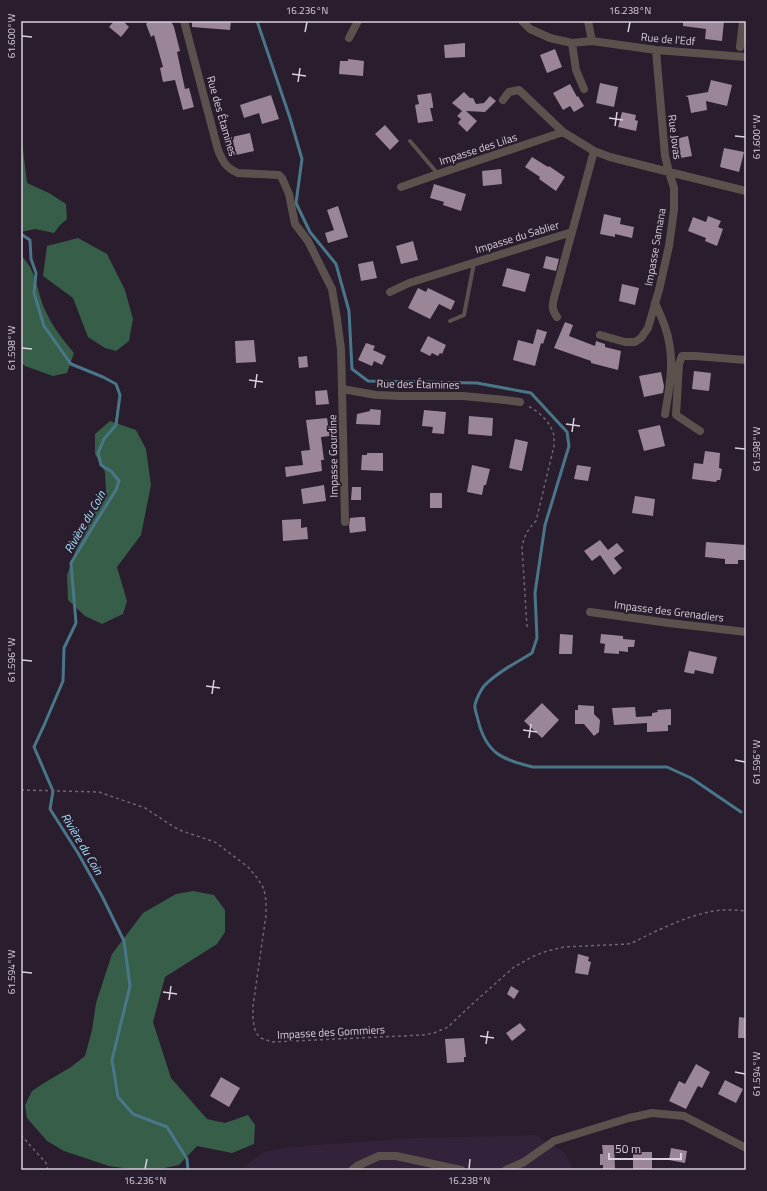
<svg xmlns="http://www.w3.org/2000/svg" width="767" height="1191" font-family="'Titillium Web',sans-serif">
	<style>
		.built { fill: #33233a }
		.forest { fill: #375e48 }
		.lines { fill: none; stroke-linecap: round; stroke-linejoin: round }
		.stream { stroke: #497789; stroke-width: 3 }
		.building { fill: #9b8698 }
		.path { stroke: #706574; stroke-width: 1.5; stroke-dasharray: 3 3; stroke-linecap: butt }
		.service { stroke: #5c524d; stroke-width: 4 }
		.minor { stroke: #5c524d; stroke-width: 8 }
		.ticks { fill: none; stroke: #d8d0dc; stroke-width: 1.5 }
		.labels { text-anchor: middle; stroke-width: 4; stroke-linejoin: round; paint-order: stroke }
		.street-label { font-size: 11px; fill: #d8d0dc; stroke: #291d2e }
		.water-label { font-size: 12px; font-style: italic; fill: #a4e0fa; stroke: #291d2e }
		.neatline { fill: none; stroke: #d8d0dc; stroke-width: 1.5 }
		.ticks-label { font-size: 10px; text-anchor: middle; fill: #d8d0dc }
	</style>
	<rect width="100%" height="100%" fill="#291d2e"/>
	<path class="built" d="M 536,1135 L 565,1153 L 574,1170 L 240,1170 L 264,1152 L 290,1147 L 412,1138 Z"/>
	<path class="forest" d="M 21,133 L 27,183 L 49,193 L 66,204 L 67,219 L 60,225 L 54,233 L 35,229 L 21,232 Z
		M 78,238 L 107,254 L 125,290 L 133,319 L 129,341 L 116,351 L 105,348 L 88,337 L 73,298 L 43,276 L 47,246 Z
		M 21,256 C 37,269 37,294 46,312 C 53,327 63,340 74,353 L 67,373 L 53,376 L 25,366 L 21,362 Z
		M 110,421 L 136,430 L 146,449 L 151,485 L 141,535 L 117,567 L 127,601 L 123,614 L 102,624 L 85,616 L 68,600 L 67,575 L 82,533 L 106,491 L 105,472 L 95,454 L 95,434 Z
		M 193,891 L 214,895 L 225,910 L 225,932 L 217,944 L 165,977 L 153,1022 L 171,1078 L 207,1119 L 225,1123 L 248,1115 L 255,1125 L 254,1144 L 232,1153 L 197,1146 L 179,1165 L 155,1170 L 138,1170 L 109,1166 L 64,1151 L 47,1141 L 27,1118 L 25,1105 L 32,1091 L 44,1083 L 71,1067 L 85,1056 L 92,1030 L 96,1003 L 112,954 L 143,913 L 176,894 Z"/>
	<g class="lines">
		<path class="stream" d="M 257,21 L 290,118 L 302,159 L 296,203 L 310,232 L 336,264 L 349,311 L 352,369 L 368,381 L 477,383 L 531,393 L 567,432 L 569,446 L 545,525 L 535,593 L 537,638 L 532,653 C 516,663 497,672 484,686 C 481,690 476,699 475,705 C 474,709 477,715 478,720 C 486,753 502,760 533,767 L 667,767 L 691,778 L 741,812
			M 21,234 L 30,240 L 31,259 L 36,273 L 34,293 L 44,326 L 71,364 L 103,377 L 116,384 L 120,395 L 116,425 L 104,439 L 98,453 L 101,465 L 112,472 L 119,481 L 116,490 L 97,520 L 71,563 L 76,623 L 64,648 L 63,681 L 45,723 L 34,747 L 53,791 L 50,809 L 78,853 L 102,896 L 124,941 L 130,986 L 112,1060 L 118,1097 L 133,1114 L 167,1127 L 187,1159 L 188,1170"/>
	</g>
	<path class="building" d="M 114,21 L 123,21 L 129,27 L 121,37 L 109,27 Z
		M 149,21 L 171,21 L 174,27 L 180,51 L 177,52 L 185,89 L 189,88 L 194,107 L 183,110 L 175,80 L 163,82 L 160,68 L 163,67 L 154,35 L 151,37 L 146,24 Z
		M 192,21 L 231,21 L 230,30 L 192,27 Z
		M 683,21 L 724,21 L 722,41 L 705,39 L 706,29 L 683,26 Z
		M 465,43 L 465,57 L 445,58 L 444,45 Z
		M 555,49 L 562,67 L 547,73 L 540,55 Z
		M 348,59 L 364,61 L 363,76 L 339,74 L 340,61 L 348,61 Z
		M 711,80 L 732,85 L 727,106 L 706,101 L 707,110 L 691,113 L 688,97 L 685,96 L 708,92 Z
		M 600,83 L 618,87 L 614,107 L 596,103 Z
		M 570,84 L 577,97 L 578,96 L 584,106 L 574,112 L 570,106 L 563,110 L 553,93 Z
		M 464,92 L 470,98 L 473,98 L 476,104 L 484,103 L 490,96 L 496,101 L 485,112 L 466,111 L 477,121 L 467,132 L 458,123 L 461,119 L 457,116 L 462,111 L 452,103 Z
		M 431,93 L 433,105 L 433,108 L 430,108 L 433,121 L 418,123 L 415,105 L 419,104 L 417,95 Z
		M 271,95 L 279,119 L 262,124 L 259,113 L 244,118 L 240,105 Z
		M 622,112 L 636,115 L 635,120 L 638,121 L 636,131 L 618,127 Z
		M 385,125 L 399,141 L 390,150 L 375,134 Z
		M 250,133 L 254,151 L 236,155 L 232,137 Z
		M 688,136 L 692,156 L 675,159 L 671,140 Z
		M 724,148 L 744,152 L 739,172 L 720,167 Z
		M 532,157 L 548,167 L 549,166 L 565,177 L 556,191 L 539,179 L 540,177 L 525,167 Z
		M 501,169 L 502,184 L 483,186 L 482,171 Z
		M 434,184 L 466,194 L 461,211 L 443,205 L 444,202 L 430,198 Z
		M 338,206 L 348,237 L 328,243 L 325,233 L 334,230 L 327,210 Z
		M 604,214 L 621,218 L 620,224 L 634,227 L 632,238 L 615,234 L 615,237 L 600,234 Z
		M 708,216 L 721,221 L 718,227 L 723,229 L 717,246 L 705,241 L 706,238 L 688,231 L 693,217 L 706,222 Z
		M 413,241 L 418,260 L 401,264 L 396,246 Z
		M 546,256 L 559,259 L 556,271 L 543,268 Z
		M 373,261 L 377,278 L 361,281 L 358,264 Z
		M 507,268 L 530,274 L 525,292 L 502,286 Z
		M 622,284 L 639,288 L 635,305 L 619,301 Z
		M 418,288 L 426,292 L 428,288 L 455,301 L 451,310 L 439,304 L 430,319 L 408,308 Z
		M 565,322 L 573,325 L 569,336 L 595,346 L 596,341 L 605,344 L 605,347 L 621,351 L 618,370 L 591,363 L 591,361 L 554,348 Z
		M 537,329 L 547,332 L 543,344 L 541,343 L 535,366 L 513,360 L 518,340 L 533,344 Z
		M 428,336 L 446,345 L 442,354 L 440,353 L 438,356 L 432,353 L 430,356 L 420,351 Z
		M 254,340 L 256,362 L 236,363 L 235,341 Z
		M 366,343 L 375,346 L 373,350 L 386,356 L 382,365 L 374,361 L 372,366 L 358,360 Z
		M 307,356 L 308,367 L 299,368 L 298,357 Z
		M 694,371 L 711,373 L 709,391 L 692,389 Z
		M 661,372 L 664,386 L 663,393 L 644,397 L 639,376 Z
		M 327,390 L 329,404 L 316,405 L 315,391 Z
		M 370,409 L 381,410 L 380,425 L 356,424 L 357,414 L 370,411 Z
		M 424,410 L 446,412 L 444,434 L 432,433 L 433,427 L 422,426 Z
		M 469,416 L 493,418 L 492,436 L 468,434 Z
		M 327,418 L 330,436 L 321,437 L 324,460 L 321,460 L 322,471 L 286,477 L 285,467 L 303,465 L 301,451 L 310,450 L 306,420 Z
		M 660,425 L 665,446 L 644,451 L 638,430 Z
		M 515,439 L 528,442 L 522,471 L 509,468 Z
		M 705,451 L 720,453 L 719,468 L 722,469 L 720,480 L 717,480 L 716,482 L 692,479 L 694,463 L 703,464 Z
		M 367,453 L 383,453 L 383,471 L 361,470 L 362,455 L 367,455 Z
		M 472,465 L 490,469 L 486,485 L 484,485 L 482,495 L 467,492 Z
		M 577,465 L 591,467 L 588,481 L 574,479 Z
		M 324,485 L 326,501 L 303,504 L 301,489 Z
		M 352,487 L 361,487 L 361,500 L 351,500 Z
		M 430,493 L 442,493 L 442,508 L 430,508 Z
		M 635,496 L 655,499 L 653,516 L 632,513 Z
		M 360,517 L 365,517 L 366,531 L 350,533 L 349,526 L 350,518 Z
		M 301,519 L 301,528 L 307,527 L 308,539 L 283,541 L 282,520 Z
		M 600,540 L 608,550 L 617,543 L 624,551 L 614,558 L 622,568 L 614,575 L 600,555 L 592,561 L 584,551 Z
		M 706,542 L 746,545 L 746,555 L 745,555 L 745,560 L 738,560 L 738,564 L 725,564 L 725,559 L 705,557 Z
		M 560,634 L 573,635 L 572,654 L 559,654 Z
		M 601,634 L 623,636 L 623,639 L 635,640 L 634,647 L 628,647 L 628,652 L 619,651 L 619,654 L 604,653 L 605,644 L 600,643 Z
		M 689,651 L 717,657 L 713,674 L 695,670 L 694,674 L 684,672 Z
		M 542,703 L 559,720 L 542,738 L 524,721 Z
		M 578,705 L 594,706 L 594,714 L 600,720 L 599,732 L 594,736 L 584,724 L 575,724 L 575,710 L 578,710 Z
		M 635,707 L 636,717 L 652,716 L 652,713 L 658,712 L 657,710 L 671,709 L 671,725 L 668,725 L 668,731 L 647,732 L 647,723 L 614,725 L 612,708 Z
		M 578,954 L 589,957 L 588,961 L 591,962 L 588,975 L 575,973 Z
		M 511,986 L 519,991 L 514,999 L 507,994 Z
		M 739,1017 L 746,1018 L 746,1038 L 738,1038 Z
		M 520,1023 L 526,1030 L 512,1041 L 506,1033 Z
		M 464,1038 L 466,1057 L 464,1057 L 464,1062 L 447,1063 L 445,1039 Z
		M 696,1064 L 710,1072 L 702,1088 L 698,1086 L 686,1109 L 669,1101 L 679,1081 L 685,1084 Z
		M 221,1077 L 240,1088 L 229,1107 L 210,1096 Z
		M 725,1080 L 743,1089 L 736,1103 L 718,1094 Z
		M 602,1145 L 614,1145 L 615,1169 L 603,1170 L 603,1165 L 600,1165 L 600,1154 L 603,1154 Z
		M 671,1148 L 687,1151 L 685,1163 L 669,1160 Z
		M 633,1152 L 652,1152 L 652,1170 L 633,1170 Z"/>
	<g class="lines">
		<path class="path" d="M 527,627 L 522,547 C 524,536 528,529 536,521 L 554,446 C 554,443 554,439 554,436 C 552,424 539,411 528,406
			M 21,790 L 99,792 L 145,808 L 174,827 L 182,831 L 215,842 L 248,867 L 258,879 L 264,889 L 266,901 L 266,915 L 253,1006 L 253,1020 L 255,1030 L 257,1034 L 261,1038 L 272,1042 L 423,1035 L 434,1033 L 448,1027 L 469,1007 L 514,967 L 534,956 L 547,951 L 564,947 L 628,944 C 636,942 641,938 648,935 C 667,926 689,916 709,912 C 721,909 734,910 746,911
			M 21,1135 L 46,1163 L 48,1170"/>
		<path class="service" d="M 410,141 L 438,174
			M 450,321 L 464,315 L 474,263"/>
		<path class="minor" d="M 184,21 L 218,150 C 223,162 226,168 238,173 L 279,175 L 282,178 L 289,194 L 295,224 L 308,241 L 332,289 L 337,319 L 341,349 L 342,389 L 345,522
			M 522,21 L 530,29 L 539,33 L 550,38 L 572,43 L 592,41 L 656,50 L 746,57
			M 588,21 L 592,41
			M 349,38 L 358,21
			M 572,43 L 576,70 L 584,89
			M 740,47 L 743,21
			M 656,50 L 665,156 L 669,172 L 746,191
			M 503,100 L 509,92 L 519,90 L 563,132 L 594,151 L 610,157 L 669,172 L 674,188 L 674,210 L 669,246 L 659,290 L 648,328 L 641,338 L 635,342 L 625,342 L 600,335
			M 401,187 L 438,174 L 563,132
			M 390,292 L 409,283 L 572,232 L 594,151
			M 655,303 C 661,316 667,328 669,342 C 674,365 669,391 665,414
			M 557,317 C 552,310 552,306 554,298 L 572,232
			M 342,389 L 376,395 L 401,396 L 463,396 L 505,400 L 520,402
			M 700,431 L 676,415 L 679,364 L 682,356 L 695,356 L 746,360
			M 590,612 L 669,623 L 746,632
			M 352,1170 L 357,1166 L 379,1156 L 396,1156 L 461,1170
			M 506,1170 L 524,1162 L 554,1141 L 629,1118 L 652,1113 L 684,1116 L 746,1148"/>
	</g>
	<path class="ticks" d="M 305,32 L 307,22M 628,32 L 630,22M 22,36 L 32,37M 292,74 L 306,76M 298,82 L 300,68M 609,118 L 623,120M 615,126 L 617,112M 735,136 L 745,137M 22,348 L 32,349M 249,380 L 263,382M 255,388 L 257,374M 566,424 L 580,426M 572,432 L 574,418M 735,448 L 745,449M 22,660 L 32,661M 206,686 L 220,688M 212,694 L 214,680M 523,730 L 537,732M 529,738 L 531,724M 735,760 L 745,762M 22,972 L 32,973M 163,992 L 177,994M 169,1000 L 171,986M 480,1036 L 494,1038M 486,1044 L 488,1031M 735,1072 L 745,1074M 145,1169 L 147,1159M 469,1169 L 470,1159"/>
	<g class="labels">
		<g class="street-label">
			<text transform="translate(668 39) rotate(5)" y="4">Rue de l'Edf</text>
			<text transform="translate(222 116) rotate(74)" y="4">Rue des Étamines</text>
			<text transform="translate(675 137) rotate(83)" y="4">Rue Jovas</text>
			<text transform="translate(478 149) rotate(-18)" y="4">Impasse des Lilas</text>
			<text transform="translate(517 237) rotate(-17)" y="4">Impasse du Sablier</text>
			<text transform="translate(655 247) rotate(-80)" y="4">Impasse Samana</text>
			<text transform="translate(418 384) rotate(1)" y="4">Rue des Étamines</text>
			<text transform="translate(333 456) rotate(-91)" y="4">Impasse Gourdine</text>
			<text transform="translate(669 611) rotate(7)" y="4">Impasse des Grenadiers</text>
			<text transform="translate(331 1032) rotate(-3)" y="4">Impasse des Gommiers</text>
		</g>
		<g class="water-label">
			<text transform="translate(85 522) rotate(-60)" y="4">Rivière du Coin</text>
			<text transform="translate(82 844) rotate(59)" y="4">Rivière du Coin</text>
		</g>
	</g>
	<rect width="767" height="1191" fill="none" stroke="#291d2e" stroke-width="44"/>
	<path d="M609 1153v6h72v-6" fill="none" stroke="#d8d0dc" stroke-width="2"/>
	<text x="615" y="1153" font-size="12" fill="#d8d0dc" stroke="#291d2e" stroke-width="3" paint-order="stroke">50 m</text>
	<rect x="22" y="22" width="723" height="1147" class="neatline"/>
	<g class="ticks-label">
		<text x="307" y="14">16.236°N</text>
		<text x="630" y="14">16.238°N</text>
		<text transform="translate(11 36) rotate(-90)" y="4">61.600°W</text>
		<text transform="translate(756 137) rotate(-90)" y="4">61.600°W</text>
		<text transform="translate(11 348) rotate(-90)" y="4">61.598°W</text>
		<text transform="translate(756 449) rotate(-90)" y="4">61.598°W</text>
		<text transform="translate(11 660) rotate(-90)" y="4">61.596°W</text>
		<text transform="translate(756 762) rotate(-90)" y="4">61.596°W</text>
		<text transform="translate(11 972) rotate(-90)" y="4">61.594°W</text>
		<text transform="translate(756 1074) rotate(-90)" y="4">61.594°W</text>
		<text x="145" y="1184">16.236°N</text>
		<text x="469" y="1184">16.238°N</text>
	</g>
</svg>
